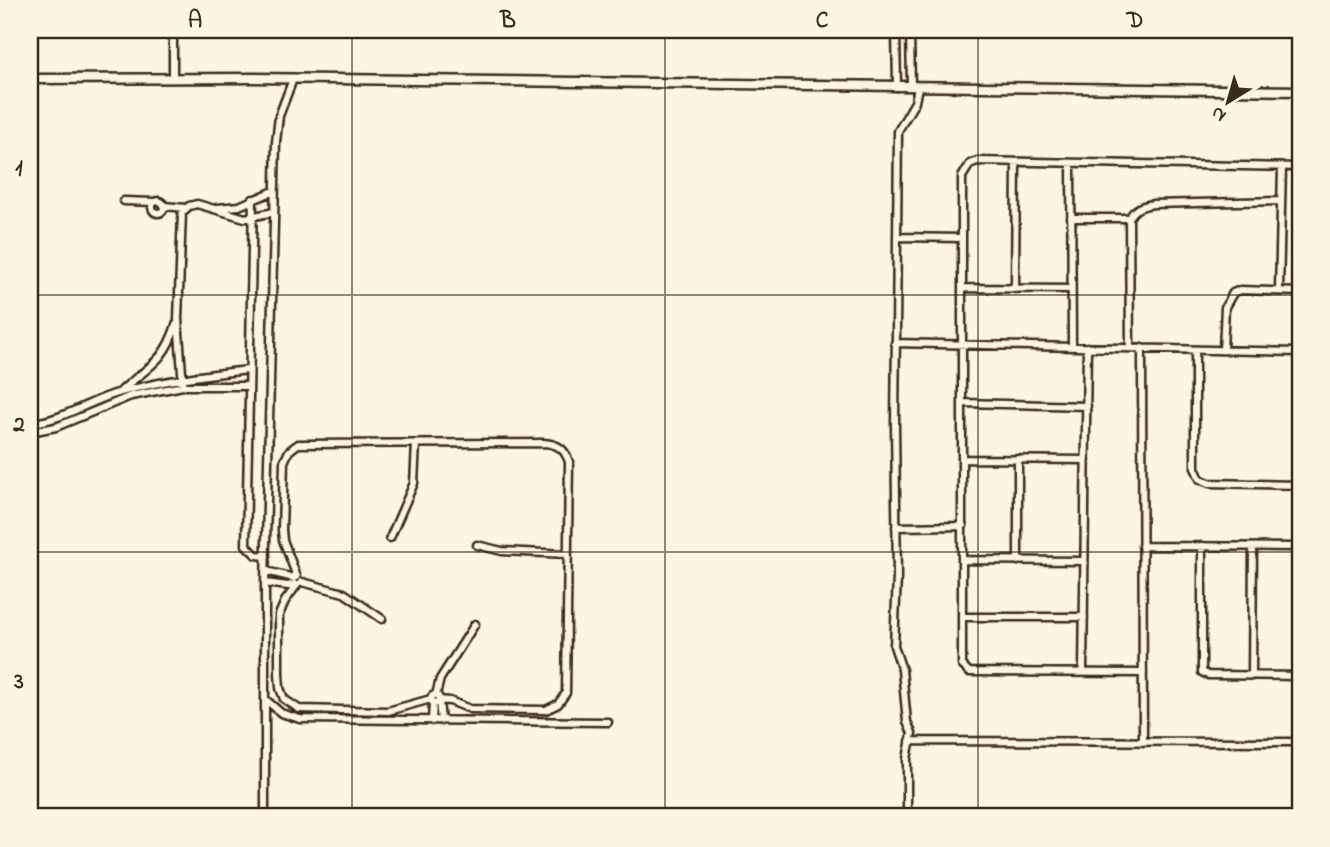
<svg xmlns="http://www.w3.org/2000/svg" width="1330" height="847" font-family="'Indie Flower',sans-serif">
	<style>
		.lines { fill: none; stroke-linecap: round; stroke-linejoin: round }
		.minor-casing { stroke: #3b2a1e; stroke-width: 11 }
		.tertiary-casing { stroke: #3b2a1e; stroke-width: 13 }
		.minor { stroke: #fcf5e5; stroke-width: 6 }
		.tertiary { stroke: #fcf5e5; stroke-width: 8 }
		.grid { fill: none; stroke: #3b2a1e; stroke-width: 2; stroke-opacity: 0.55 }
		.neatline { fill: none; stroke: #3b2a1e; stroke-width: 2.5 }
		.grid-label { font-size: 23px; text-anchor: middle; font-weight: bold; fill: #3b2a1e }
	</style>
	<rect width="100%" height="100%" fill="#fcf5e5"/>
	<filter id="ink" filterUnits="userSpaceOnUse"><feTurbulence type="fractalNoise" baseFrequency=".0143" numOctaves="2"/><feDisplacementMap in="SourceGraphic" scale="14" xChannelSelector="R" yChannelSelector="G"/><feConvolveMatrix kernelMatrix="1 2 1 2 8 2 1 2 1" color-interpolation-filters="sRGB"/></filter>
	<g filter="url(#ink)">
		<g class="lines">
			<g class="minor-casing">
				<path id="minor" d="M 173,30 L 173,79
					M 896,30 L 897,87
					M 910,30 L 911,87
					M 1071,163 L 1072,347
					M 253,199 L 246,545 L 256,555 L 266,556
					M152 207a6 6 0 1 1 12 0a6 6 0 1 1-12 0Z
					M 124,201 L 154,202
					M 164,206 L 186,208
					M 217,208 L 239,206 L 274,191
					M 1071,218 L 1129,218
					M 897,237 L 962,238
					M 962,288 L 1071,289
					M 1015,289 L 1016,162
					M 1279,291 L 1282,167
					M 895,343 L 1300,352
					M 1130,348 L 1129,218 C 1135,208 1141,206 1153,204 L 1281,201
					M 1142,348 L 1143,742
					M 1195,350 L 1195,468 L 1200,479 L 1209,483 L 1300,485
					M 1223,350 L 1225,307 L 1233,293 L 1240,290 L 1300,292
					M 183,386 L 178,319 L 182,213 L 189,206 L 197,204 L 245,218 L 274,212
					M 122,390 C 148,366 164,363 176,325
					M 962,403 L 1087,406
					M 30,423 C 63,421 90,400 121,392 C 163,380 205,375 248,370
					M 30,432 L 56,427 L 131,396 L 183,386 L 249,386
					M 962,459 L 1086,460
					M 1018,459 L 1018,561
					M 896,527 L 963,526
					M 390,538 L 414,483 L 416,444
					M 477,545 L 502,551 L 567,554
					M 1142,546 L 1300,547
					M 1202,546 L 1202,672 L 1208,675 L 1300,676
					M 962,560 L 1084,561
					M 266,571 L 294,578
					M 297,577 L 283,540 L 282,530 L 284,462 L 289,451 L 298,444 L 544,443 C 558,444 565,449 569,462 L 566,693 L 558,704 L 546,710 L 470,709 L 450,701 L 439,700
					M 302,582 L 344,593 L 382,619
					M 265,583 L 288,586 L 295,584
					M 297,585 L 285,601 L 279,615 L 279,673 L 280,688 L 284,699 L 299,709 L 388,711 L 431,699
					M 962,617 L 1084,617
					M 1083,672 L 1087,347
					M 1143,673 L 969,672 L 962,665 L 962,177 L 970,164 L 977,161 L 1300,167
					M 1252,676 L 1253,547
					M431 699a4 4 0 1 1 8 0a4 4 0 1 1-8 0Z
					M 436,695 L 440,679 L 475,624
					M 266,700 L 281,713 L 300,719 L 608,722
					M 439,701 L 441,721
					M 432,721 L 433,702
					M 910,741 L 1300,742
					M 265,817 L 265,583 L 276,142 L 279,116 L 293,79
					M 907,817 L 907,759 L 912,733 L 907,722 L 902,670 L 894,646 L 897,577 L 895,425 L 897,237 L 898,131 L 915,102 L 918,87"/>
			</g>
			<g class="tertiary-casing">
				<path id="tertiary" d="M 30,79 L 254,78 L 1300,91"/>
			</g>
			<use href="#minor" class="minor"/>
			<use href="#tertiary" class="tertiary"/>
		</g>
	</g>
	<path class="grid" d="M 352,30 L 352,817M 665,30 L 665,817M 978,30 L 978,817M 30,295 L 1300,295M 30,552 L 1300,552"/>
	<rect width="1330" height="847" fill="none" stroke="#fcf5e5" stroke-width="77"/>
	<g transform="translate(1228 102) rotate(217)" stroke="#fcf5e5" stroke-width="5" paint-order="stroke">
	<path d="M0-5L12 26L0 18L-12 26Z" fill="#3b2a1e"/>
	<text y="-10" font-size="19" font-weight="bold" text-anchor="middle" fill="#3b2a1e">N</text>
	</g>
	<rect x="38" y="38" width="1254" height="770" class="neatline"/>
	<g class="grid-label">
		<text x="195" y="27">A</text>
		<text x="508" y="27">B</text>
		<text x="822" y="27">C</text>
		<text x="1135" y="27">D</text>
		<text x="19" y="175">1</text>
		<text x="19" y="431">2</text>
		<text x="19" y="688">3</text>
	</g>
</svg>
